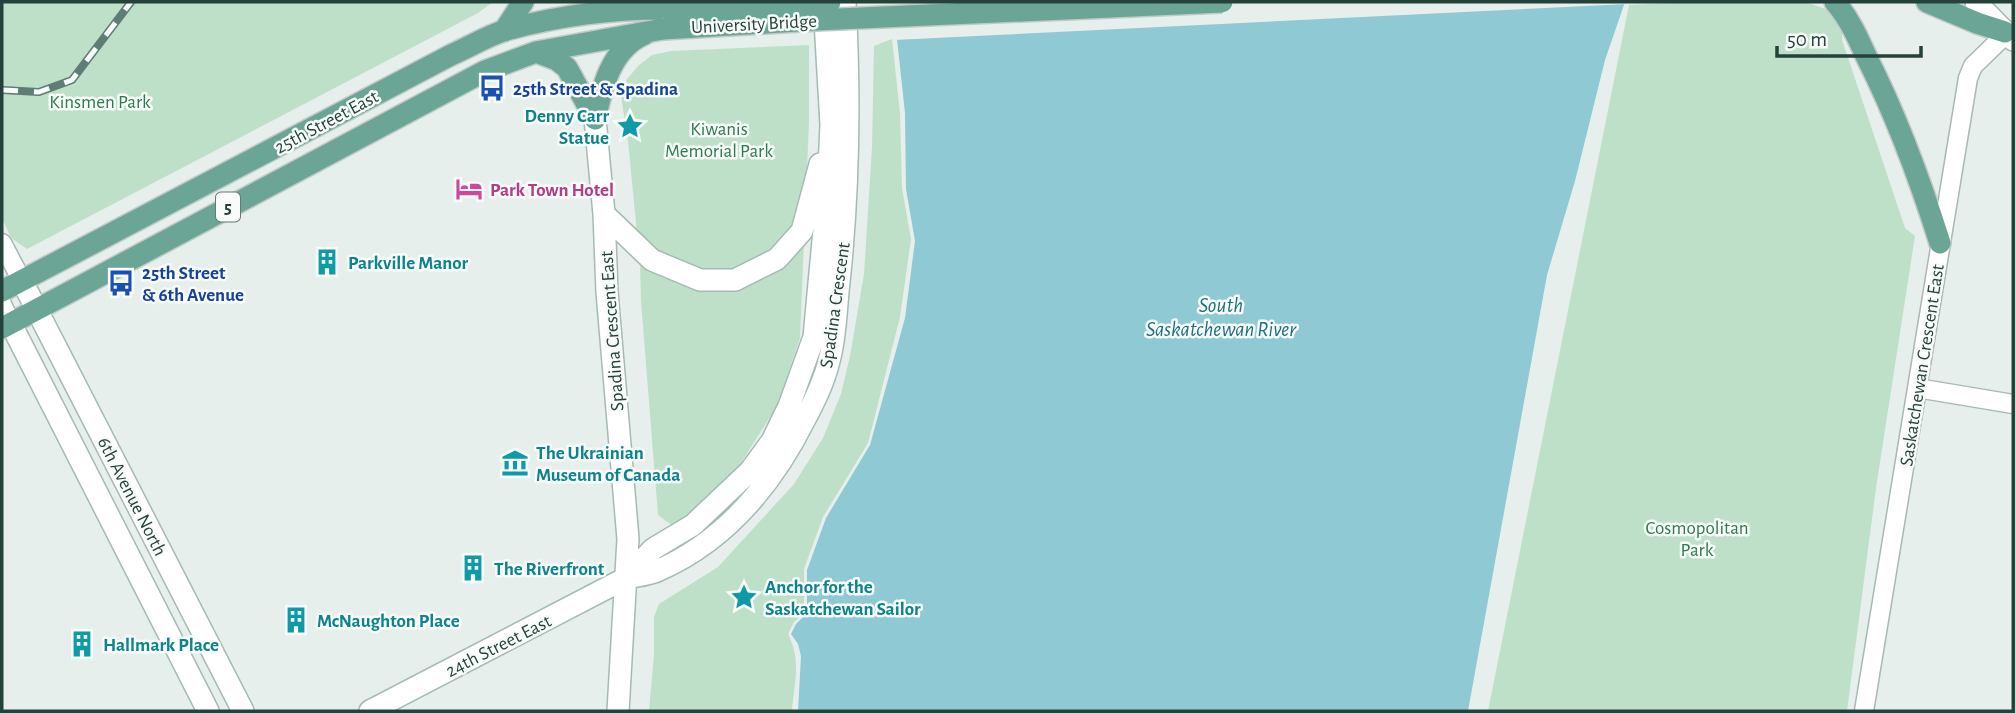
<svg xmlns="http://www.w3.org/2000/svg" width="2015" height="713" font-family="'Alegreya Sans',sans-serif">
	<style>
		.green { fill: #bfe0c8 }
		.water { fill: #8ec9d4 }
		.pier { fill: #e6efeb }
		.lines { fill: none; stroke-linecap: round; stroke-linejoin: round }
		.street-casing { stroke: #a8b8b2; stroke-width: 21 }
		.secondary-casing { stroke: #a4bbb3; stroke-width: 24 }
		.primary-casing { stroke: #c2cac8; stroke-width: 24 }
		.street { stroke: #fff; stroke-width: 18 }
		.secondary { stroke: #fff; stroke-width: 21 }
		.primary { stroke: #6aa596; stroke-width: 21 }
		.rail-casing { stroke: #5f7d75; stroke-width: 8 }
		.rail { stroke: #f7fbf9; stroke-width: 5; stroke-dasharray: 16; stroke-linecap: butt }
		.primary-bridge-casing { stroke: #c2cac8; stroke-width: 24; stroke-linecap: butt }
		.primary-bridge { stroke: #6aa596; stroke-width: 21 }
		.labels { text-anchor: middle; stroke-width: 5; stroke-linejoin: round; paint-order: stroke }
		.shield { fill: #f7fbf9; stroke: #637a73; stroke-width: 2 }
		.shield-label { font-size: 18px; font-weight: bold; fill: #24423a }
		.street-label { font-size: 19px; fill: #24423a; stroke: #f7fbf9 }
		.transit-label { font-size: 19px; font-weight: bold; fill: #164399; stroke: #f7fbf9; text-anchor: start }
		.park-label { font-size: 19px; fill: #2d7a4b; stroke: #f7fbf9 }
		.culture-label { font-size: 19px; font-weight: bold; fill: #0d838f; stroke: #f7fbf9; text-anchor: start }
		.hotel-label { font-size: 19px; font-weight: bold; fill: #b23c85; stroke: #f7fbf9; text-anchor: start }
		.water-label { font-size: 21px; font-style: italic; fill: #1c6f80; stroke: #f7fbf9 }
	</style>
	<rect width="100%" height="100%" fill="#e6efeb"/>
	<path class="green" d="M 2,2 L 493,2 L 478,13 L 27,249 L 11,238 L 2,218 Z
		M 1691,2 L 1806,2 L 1828,10 L 1835,19 L 1842,34 L 1842,40 L 1905,228 L 1915,236 L 1876,488 L 1847,711 L 1488,711 L 1629,5 Z
		M 892,39 L 900,113 L 902,188 L 911,239 L 900,317 L 868,443 L 823,517 L 804,569 L 804,613 L 794,622 L 788,634 C 802,662 794,682 792,711 L 649,711 L 654,654 L 654,617 L 659,604 L 718,567 L 794,484 L 823,438 L 841,394 L 850,356 L 864,274 L 872,147 L 874,46 Z
		M 809,45 L 809,122 L 800,338 L 777,406 L 741,463 L 692,513 L 673,526 L 658,515 L 641,301 L 640,264 L 628,141 L 621,96 L 627,79 L 639,65 L 652,55 L 671,51 Z"/>
	<path class="water" d="M 893,2 L 1625,2 L 1605,60 L 1575,181 L 1547,275 L 1468,711 L 798,711 L 801,656 L 798,644 L 791,634 L 796,624 L 807,613 L 807,570 L 826,518 L 870,445 L 905,318 L 915,241 L 906,189 L 905,113 Z"/>
	<path class="pier" d="M 890,2 L 1629,2 L 1628,4 L 894,40 Z"/>
	<g class="lines">
		<g class="street-casing">
			<path id="street" d="M 2,243 L 22,281
				M 2,304 L 11,324
				M 1917,388 L 2013,404
				M 1864,711 L 1968,78 L 1973,66 L 2007,33"/>
		</g>
		<g class="secondary-casing">
			<path id="secondary" d="M 1976,2 L 2013,40
				M 595,119 L 604,214 L 607,292 L 628,539 L 618,711
				M 604,214 L 652,260 L 700,280 L 735,280 L 777,259 L 802,231 L 820,164
				M 22,281 L 243,711
				M 11,324 L 208,711
				M 626,578 L 653,549 L 693,525 L 750,471 L 772,441 L 789,406 L 814,337 L 828,187 L 831,125 L 824,3
				M 370,711 L 626,578 C 636,576 648,575 657,571 C 726,541 772,485 805,419 C 815,400 824,382 829,361 C 836,336 836,307 839,282 C 849,189 850,95 845,2"/>
		</g>
		<g class="primary-casing">
			<path id="primary" d="M 1835,2 C 1849,18 1858,38 1867,58 C 1897,117 1920,180 1940,243
				M 1927,2 L 1977,23 L 2005,32
				M 504,31 L 523,2
				M 536,52 L 557,60 L 567,68 L 595,119
				M 595,119 C 602,88 611,48 645,34
				M 2,291 L 451,55 C 469,47 487,36 506,30 C 557,16 616,8 668,9
				M 2,328 L 485,71 L 536,52 L 663,29"/>
		</g>
		<use href="#street" class="street"/>
		<use href="#secondary" class="secondary"/>
		<use href="#primary" class="primary"/>
		<g class="rail-casing">
			<path id="rail" d="M 2,90 L 39,92 L 72,80 L 131,2"/>
		</g>
		<use href="#rail" class="rail"/>
		<g class="primary-bridge-casing">
			<path id="primary-bridge" d="M 668,9 L 830,2
				M 663,29 L 816,20 L 1222,2"/>
		</g>
		<use href="#primary-bridge" class="primary-bridge"/>
	</g>
	<defs>
		<g id="bus-bare" transform="scale(2.1)"><path d="M-5-6H5V4H4V6H2V4H-2V6H-4V4H-5ZM-3.5-4V0h7V-4ZM-3.5 1.2v1.5H-2V1.2ZM2 1.2v1.5H3.5V1.2Z" fill="#1a4fb4" stroke="#f7fbf9" stroke-width="2.5" paint-order="stroke"/></g>
		<g id="sight-bare" transform="scale(2.1)"><path d="M0-6L1.8-2.2L6-1.7L2.9 1.2L3.7 5.4L0 3.3L-3.7 5.4L-2.9 1.2L-6-1.7L-1.8-2.2Z" fill="#0f9aa8" stroke="#f7fbf9" stroke-width="2.5" paint-order="stroke"/></g>
		<g id="hotel-bare" transform="scale(2.1)"><path d="M-6-4.5h1.5V1H6V5H4.5V3h-9V5H-6ZM-4 0a1.8 1.8 0 1 1 3.6 0ZM.5 0V-2.5h3Q6-2.5 6 0Z" fill="#d1479c" stroke="#f7fbf9" stroke-width="2.5" paint-order="stroke"/></g>
		<g id="building-bare" transform="scale(2.1)"><path d="M-4-6H4V6H1V3H-1V6H-4ZM-2.5-4.3h1.7v1.8h-1.7ZM.8-4.3h1.7v1.8H.8ZM-2.5-1h1.7V.8h-1.7ZM.8-1h1.7V.8H.8Z" fill="#0f9aa8" stroke="#f7fbf9" stroke-width="2.5" paint-order="stroke"/></g>
		<g id="museum-bare" transform="scale(2.1)"><path d="M0-6L6-3V-2H-6V-3ZM-5-1h2V3h-2ZM-1-1h2V3h-2ZM3-1h2V3H3ZM-6 4H6V6H-6Z" fill="#0f9aa8" stroke="#f7fbf9" stroke-width="2.5" paint-order="stroke"/></g>
	</defs>
	<g fill-rule="evenodd">
		<use href="#bus-bare" x="492" y="88"/>
		<use href="#sight-bare" x="630" y="126"/>
		<use href="#hotel-bare" x="469" y="189"/>
		<use href="#building-bare" x="327" y="262"/>
		<use href="#bus-bare" x="121" y="283"/>
		<use href="#museum-bare" x="515" y="463"/>
		<use href="#building-bare" x="473" y="568"/>
		<use href="#sight-bare" x="744" y="597"/>
		<use href="#building-bare" x="296" y="620"/>
		<use href="#building-bare" x="82" y="644"/>
	</g>
	<g class="labels">
		<rect class="shield" x="216" y="192.5" width="24" height="29" rx="5"/>
		<g class="shield-label">
			<text x="228" y="213">5</text>
		</g>
		<g class="street-label">
			<text transform="translate(754 23) rotate(-3)" y="7">University Bridge</text>
			<text transform="translate(326 121) rotate(-28)" y="7">25th Street East</text>
			<text transform="translate(834 305) rotate(-82)" y="7">Spadina Crescent</text>
			<text transform="translate(611 331) rotate(-94)" y="7">Spadina Crescent East</text>
			<text transform="translate(1921 365) rotate(-81)" y="7">Saskatchewan Crescent East</text>
			<text transform="translate(133 496) rotate(63)" y="7">6th Avenue North</text>
			<text transform="translate(498 645) rotate(-27)" y="7">24th Street East</text>
		</g>
		<g class="transit-label">
			<text x="513" y="95">25th Street &amp; Spadina</text>
			<text x="142" y="279">25th Street<tspan x="142" dy="22">&amp; 6th Avenue</tspan></text>
		</g>
		<g class="park-label">
			<text x="100" y="108">Kinsmen Park</text>
			<text x="719" y="135">Kiwanis<tspan x="719" dy="22">Memorial Park</tspan></text>
			<text x="1697" y="534">Cosmopolitan<tspan x="1697" dy="22">Park</tspan></text>
		</g>
		<g class="culture-label">
			<text x="609" y="122" text-anchor="end">Denny Carr<tspan x="609" dy="22">Statue</tspan></text>
			<text x="348" y="269">Parkville Manor</text>
			<text x="536" y="459">The Ukrainian<tspan x="536" dy="22">Museum of Canada</tspan></text>
			<text x="494" y="575">The Riverfront</text>
			<text x="765" y="593">Anchor for the<tspan x="765" dy="22">Saskatchewan Sailor</tspan></text>
			<text x="317" y="627">McNaughton Place</text>
			<text x="103" y="651">Hallmark Place</text>
		</g>
		<g class="hotel-label">
			<text x="490" y="196">Park Town Hotel</text>
		</g>
		<g class="water-label">
			<text x="1221" y="312">South<tspan x="1221" dy="24">Saskatchewan River</tspan></text>
		</g>
	</g>
	<rect width="2015" height="713" fill="none" stroke="#24423a" stroke-width="7"/>
	<path d="M1777 46v10h144v-10" fill="none" stroke="#24423a" stroke-width="3.5"/>
	<text x="1787" y="46" font-size="21" fill="#24423a" stroke="#f7fbf9" stroke-width="5" paint-order="stroke">50 m</text>
</svg>
